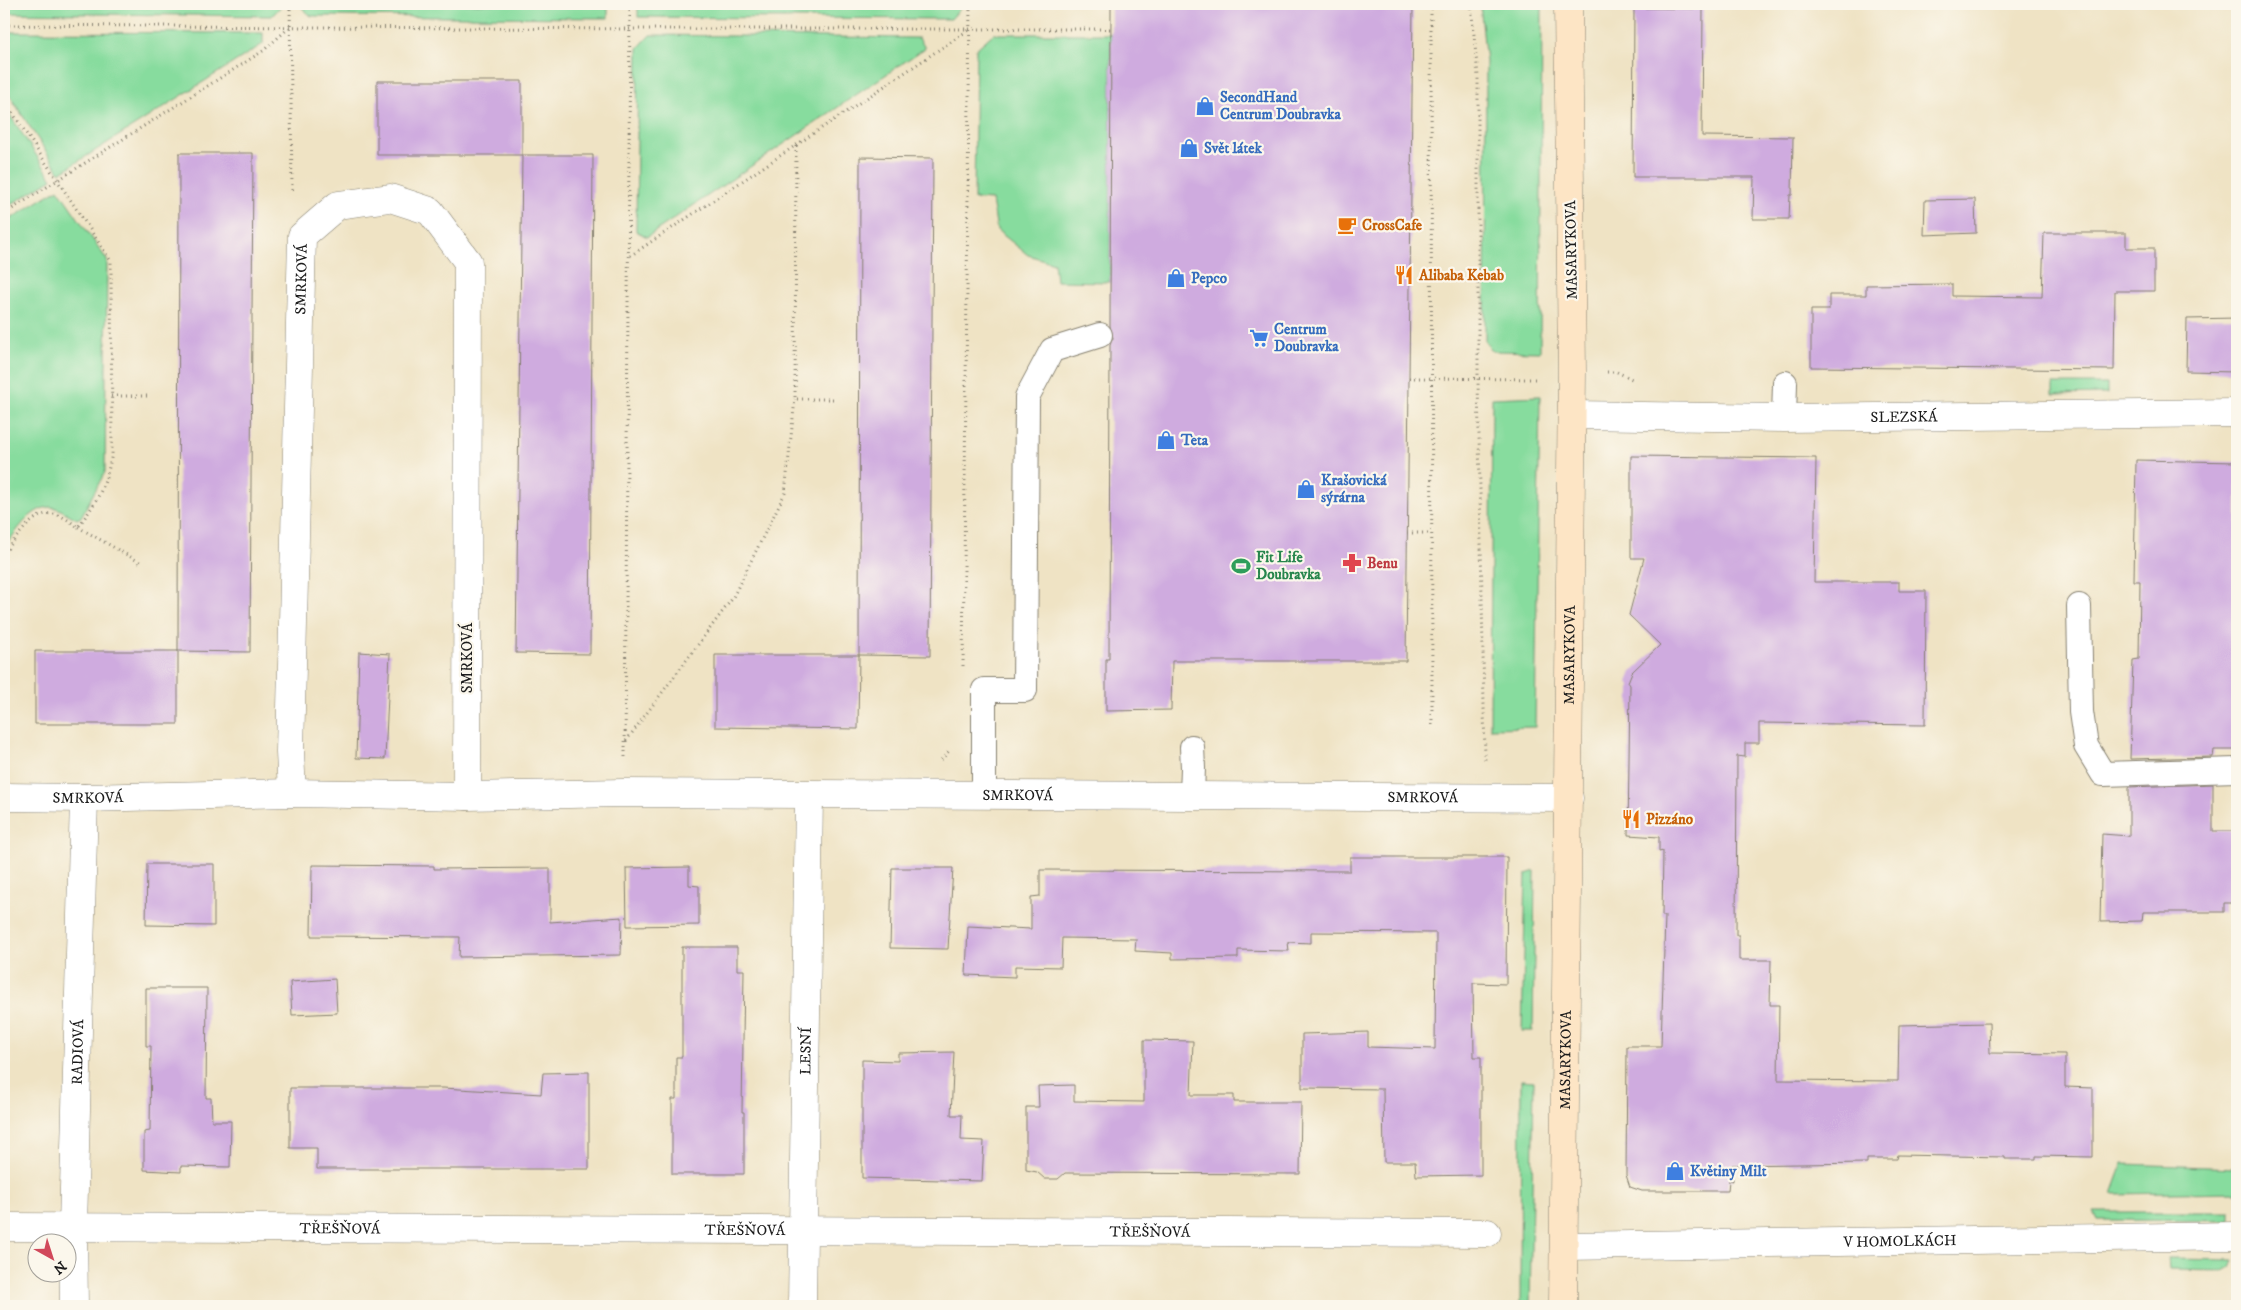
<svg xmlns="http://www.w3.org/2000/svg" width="2241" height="1310" font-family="'IM FELL DW Pica',serif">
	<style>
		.green { fill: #87dc9e; stroke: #527c5d }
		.building { fill: #cfabdf }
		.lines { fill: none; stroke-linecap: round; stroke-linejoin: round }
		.lane-casing { stroke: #868070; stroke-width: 26 }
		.street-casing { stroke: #868070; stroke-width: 29 }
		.secondary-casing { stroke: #868070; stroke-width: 29 }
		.path { stroke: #868070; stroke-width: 3; stroke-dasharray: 1 4; stroke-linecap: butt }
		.lane { stroke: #fff; stroke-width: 24 }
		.street { stroke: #fff; stroke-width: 28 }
		.secondary { stroke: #fde5c5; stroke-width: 28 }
		.labels { text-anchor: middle; stroke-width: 4.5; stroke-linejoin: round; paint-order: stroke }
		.shop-label { font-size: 15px; font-weight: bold; fill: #366cbe; stroke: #fbf7ec; text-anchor: start }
		.food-label { font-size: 15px; font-weight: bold; fill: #c56008; stroke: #fbf7ec; text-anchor: start }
		.street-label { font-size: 15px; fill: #1c1c1c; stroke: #fbf7ec }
		.leisure-label { font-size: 15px; font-weight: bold; fill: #27864d; stroke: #fbf7ec; text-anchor: start }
		.health-label { font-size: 15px; font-weight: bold; fill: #be3a42; stroke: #fbf7ec; text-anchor: start }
	</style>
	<rect width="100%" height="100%" fill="#fbf7ec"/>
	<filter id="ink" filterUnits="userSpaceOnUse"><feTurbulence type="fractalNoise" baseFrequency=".02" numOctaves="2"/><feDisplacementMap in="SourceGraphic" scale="10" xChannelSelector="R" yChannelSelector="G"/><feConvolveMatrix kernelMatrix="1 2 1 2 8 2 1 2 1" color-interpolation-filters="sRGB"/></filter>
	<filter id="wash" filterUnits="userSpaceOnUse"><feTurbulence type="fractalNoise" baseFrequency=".0096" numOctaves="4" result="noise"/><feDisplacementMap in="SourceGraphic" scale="20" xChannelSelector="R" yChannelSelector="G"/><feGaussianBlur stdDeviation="1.12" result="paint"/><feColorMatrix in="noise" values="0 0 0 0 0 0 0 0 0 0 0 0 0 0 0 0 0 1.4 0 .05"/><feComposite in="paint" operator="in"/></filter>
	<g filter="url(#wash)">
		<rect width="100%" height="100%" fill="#efe3c4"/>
		<path class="green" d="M 4,4 L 283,4 L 272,16 L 4,13 Z
			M 298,4 L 608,4 L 608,18 L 311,16 Z
			M 638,4 L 960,4 L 960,9 L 951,19 L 638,17 Z
			M 1480,4 L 1542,4 L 1540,352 L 1492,351 L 1485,342 L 1486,62 Z
			M 4,32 L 263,33 L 263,44 L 60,173 L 4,87 Z
			M 993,34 L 1111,34 L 1110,282 L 1056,281 L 1054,263 L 1028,255 L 997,230 L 992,200 L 974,199 L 976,49 Z
			M 650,35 L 919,38 L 925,48 L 647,237 L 636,231 L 638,48 Z
			M 4,106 L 52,179 L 4,209 Z
			M 58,189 L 107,260 L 105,472 L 81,517 L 77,519 C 69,515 60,508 51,507 C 30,507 15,534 4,548 L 4,223 Z
			M 2053,384 L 2107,384 L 2107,394 L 2053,395 Z
			M 1540,396 L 1535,727 L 1490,728 L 1492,398 Z
			M 1535,871 L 1533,1031 L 1522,1031 L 1526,874 Z
			M 1521,1080 L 1534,1081 L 1530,1306 L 1520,1306 Z
			M 2123,1164 L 2237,1168 L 2237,1192 L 2112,1194 Z
			M 2094,1212 L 2230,1212 L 2230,1221 L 2098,1220 Z
			M 2168,1259 L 2233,1260 L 2230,1267 L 2223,1271 L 2169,1270 Z"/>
		<g id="blocks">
			<path class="building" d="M 1111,4 L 1413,4 L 1406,661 L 1172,661 L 1171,710 L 1106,711 L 1106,659 L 1109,659 L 1110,345 L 1113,338 L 1110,326 Z
				M 1634,8 L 1703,9 L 1702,136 L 1793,137 L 1792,195 L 1790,195 L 1789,219 L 1753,219 L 1754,177 L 1633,177 Z
				M 377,81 L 522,81 L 522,155 L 377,155 Z
				M 179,153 L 253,153 L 250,652 L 178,651 Z
				M 522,155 L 593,155 L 590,654 L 516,653 Z
				M 860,157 L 933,158 L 930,656 L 859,655 Z
				M 1975,199 L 1976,233 L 1924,235 L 1925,200 Z
				M 2044,233 L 2126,233 L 2126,248 L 2154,248 L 2154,291 L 2115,291 L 2114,370 L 1811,367 L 1811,310 L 1829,310 L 1829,295 L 1866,295 L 1866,285 L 1952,284 L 1952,296 L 2042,297 Z
				M 2237,318 L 2237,372 L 2186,371 L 2187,319 Z
				M 1631,456 L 1816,458 L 1814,582 L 1899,582 L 1899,591 L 1926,591 L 1925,725 L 1759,723 L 1759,743 L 1745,743 L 1745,757 L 1737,756 L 1736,935 L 1739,935 L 1739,960 L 1771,960 L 1770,1005 L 1779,1005 L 1778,1080 L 1898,1081 L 1899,1025 L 1989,1023 L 1990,1053 L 2065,1054 L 2065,1087 L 2093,1088 L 2093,1157 L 2036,1156 L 2036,1159 L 2005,1159 L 2005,1157 L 1898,1155 L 1897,1159 L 1867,1159 L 1867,1163 L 1732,1165 L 1733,1181 L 1729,1180 L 1728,1191 L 1642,1191 L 1630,1187 L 1626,1175 L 1627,1046 L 1661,1046 L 1665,916 L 1662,916 L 1663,851 L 1659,852 L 1659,837 L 1628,835 L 1630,685 L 1628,682 L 1632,672 L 1660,645 L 1629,615 L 1644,558 L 1631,558 Z
				M 2136,460 L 2237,462 L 2237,743 L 2235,743 L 2235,750 L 2214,750 L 2213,757 L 2130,759 L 2133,660 L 2139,659 L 2140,581 L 2134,581 Z
				M 35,651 L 178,651 L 178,724 L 35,724 Z
				M 359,652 L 390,654 L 385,759 L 356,758 Z
				M 715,655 L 859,655 L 858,729 L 715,727 Z
				M 2213,784 L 2213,831 L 2233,831 L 2232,903 L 2224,903 L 2224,912 L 2143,912 L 2142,921 L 2100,922 L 2102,834 L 2129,836 L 2129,787 Z
				M 1350,857 L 1507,857 L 1506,984 L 1473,983 L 1474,1057 L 1481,1057 L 1481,1175 L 1416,1176 L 1415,1162 L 1384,1162 L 1383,1089 L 1302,1088 L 1302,1034 L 1368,1032 L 1368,1047 L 1435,1049 L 1436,933 L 1311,932 L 1311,943 L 1288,942 L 1289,951 L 1238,950 L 1238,958 L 1172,959 L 1172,953 L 1135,951 L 1136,939 L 1062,938 L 1061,967 L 1015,966 L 1015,977 L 966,975 L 968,926 L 1031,929 L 1031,897 L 1040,896 L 1040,870 L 1350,871 Z
				M 147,864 L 214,864 L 214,926 L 146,925 Z
				M 312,865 L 434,866 L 434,869 L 550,868 L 550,922 L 622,917 L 621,955 L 459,957 L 460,937 L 311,936 Z
				M 689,867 L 689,885 L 699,886 L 699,925 L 627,926 L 626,868 Z
				M 892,868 L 953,868 L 948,949 L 890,948 Z
				M 682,947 L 737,947 L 737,970 L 744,970 L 742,1112 L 744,1112 L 744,1174 L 672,1174 L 672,1099 L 676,1099 L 676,1057 L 682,1057 Z
				M 335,979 L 337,1013 L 292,1015 L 290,982 Z
				M 146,988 L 207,988 L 206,1098 L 211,1098 L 212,1121 L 231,1121 L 230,1167 L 181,1166 L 181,1172 L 144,1170 L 144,1132 L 150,1131 L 151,1046 L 146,1046 Z
				M 1144,1040 L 1193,1041 L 1191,1095 L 1234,1095 L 1234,1102 L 1301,1102 L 1300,1174 L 1065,1173 L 1058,1179 L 1045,1179 L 1037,1172 L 1026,1170 L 1026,1107 L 1039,1107 L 1038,1086 L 1074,1085 L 1074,1101 L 1144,1102 Z
				M 954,1052 L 951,1115 L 962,1115 L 961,1140 L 984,1141 L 982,1181 L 862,1178 L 862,1060 L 898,1061 L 898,1053 Z
				M 589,1072 L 589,1169 L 317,1169 L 317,1148 L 290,1148 L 290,1088 L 443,1088 L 541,1094 L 543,1073 Z"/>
		</g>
	</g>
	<g filter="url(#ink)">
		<use href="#blocks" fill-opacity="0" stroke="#868070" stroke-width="1"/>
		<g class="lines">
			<g class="lane-casing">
				<path id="lane" d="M 1784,418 L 1785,383
					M 2079,606 L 2081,712 L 2086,746 L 2103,774 L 2237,770
					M 1192,747 L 1193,768 L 1192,794
					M 984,795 L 984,690 L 1025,690 L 1027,397 L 1052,350 L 1100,335"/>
			</g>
			<g class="street-casing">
				<g id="street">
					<path id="s1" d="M 1572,415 L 1784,418 L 2237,413"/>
					<path id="s2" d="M 292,793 L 290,752 L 302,236 L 338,205 L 390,198 L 430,211 L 468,262 L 467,796"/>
					<path id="s3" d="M 4,797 L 84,798 L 292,793 L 467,796 L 623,793 L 1569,798"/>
					<path id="s4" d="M 4,1227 L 1487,1233"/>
					<path id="s5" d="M 1564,1246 L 2237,1236"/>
					<path id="s6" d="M 74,1306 L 73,1227 L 84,798"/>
					<path id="s7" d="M 802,1306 L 809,795"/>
				</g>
			</g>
			<g class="secondary-casing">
				<g id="secondary">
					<path id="s8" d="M 1563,1306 L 1572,371 L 1568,4"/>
				</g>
			</g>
			<path class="path" d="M 290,4 L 292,191
				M 1431,4 L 1432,726
				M 1471,4 L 1478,76 L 1478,380 L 1485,760
				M 4,25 L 630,29 L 1111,29
				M 4,100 L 111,261 L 112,453 C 106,486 98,500 78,527 C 72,523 62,515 54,514 C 33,510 16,539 4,553
				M 796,146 L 795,399 L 835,399
				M 4,214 L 263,51 L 290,27
				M 630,256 L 970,29
				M 1607,372 L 1617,372 L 1632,379
				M 1409,378 L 1537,379
				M 111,396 L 150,396
				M 78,527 L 143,564
				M 1407,533 L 1432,533
				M 963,666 L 970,4
				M 626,741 L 732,599 L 785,493 L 795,399
				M 625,757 L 630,4
				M 941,760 L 950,750"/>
			<use href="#lane" class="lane"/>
			<use href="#street" class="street"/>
			<use href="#secondary" class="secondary"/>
		</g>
	</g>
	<defs>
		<g id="shop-bare" transform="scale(1.5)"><path d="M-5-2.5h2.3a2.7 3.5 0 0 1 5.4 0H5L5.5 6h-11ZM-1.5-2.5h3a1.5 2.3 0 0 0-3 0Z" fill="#3f7fe0" stroke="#fbf7ec" stroke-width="2.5" paint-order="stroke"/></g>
		<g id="cafe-bare" transform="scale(1.5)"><path d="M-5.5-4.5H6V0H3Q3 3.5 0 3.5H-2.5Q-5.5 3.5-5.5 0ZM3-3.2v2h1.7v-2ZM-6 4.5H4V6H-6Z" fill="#e8710a" stroke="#fbf7ec" stroke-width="2.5" paint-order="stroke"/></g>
		<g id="restaurant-bare" transform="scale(1.5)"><path d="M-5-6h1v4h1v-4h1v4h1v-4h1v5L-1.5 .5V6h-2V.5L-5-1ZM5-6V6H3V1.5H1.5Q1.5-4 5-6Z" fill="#e8710a" stroke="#fbf7ec" stroke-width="2.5" paint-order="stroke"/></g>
		<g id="supermarket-bare" transform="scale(1.5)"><path d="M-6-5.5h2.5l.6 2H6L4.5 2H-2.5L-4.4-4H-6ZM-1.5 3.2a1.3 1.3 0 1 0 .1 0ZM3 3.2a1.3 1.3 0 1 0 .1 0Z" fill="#3f7fe0" stroke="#fbf7ec" stroke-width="2.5" paint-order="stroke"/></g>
		<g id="pharmacy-bare" transform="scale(1.5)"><path d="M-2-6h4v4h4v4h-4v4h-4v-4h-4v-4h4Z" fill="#e0444e" stroke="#fbf7ec" stroke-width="2.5" paint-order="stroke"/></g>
		<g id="stadium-bare" transform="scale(1.5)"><path d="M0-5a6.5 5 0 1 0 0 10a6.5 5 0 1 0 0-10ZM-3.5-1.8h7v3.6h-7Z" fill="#2e9e5b" stroke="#fbf7ec" stroke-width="2.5" paint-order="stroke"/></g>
	</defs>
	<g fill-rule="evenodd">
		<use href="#shop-bare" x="1205" y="106"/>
		<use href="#shop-bare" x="1189" y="148"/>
		<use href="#cafe-bare" x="1347" y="225"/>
		<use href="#restaurant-bare" x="1404" y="275"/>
		<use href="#shop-bare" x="1176" y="278"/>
		<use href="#supermarket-bare" x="1259" y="338"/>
		<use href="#shop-bare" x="1166" y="440"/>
		<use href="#shop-bare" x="1306" y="489"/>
		<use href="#pharmacy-bare" x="1352" y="563"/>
		<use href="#stadium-bare" x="1241" y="566"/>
		<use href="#restaurant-bare" x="1631" y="819"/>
		<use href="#shop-bare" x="1675" y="1171"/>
	</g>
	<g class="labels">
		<g class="shop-label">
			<text x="1220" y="102">SecondHand<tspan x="1220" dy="17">Centrum Doubravka</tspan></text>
			<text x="1204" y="153">Svět látek</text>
			<text x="1191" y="283">Pepco</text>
			<text x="1274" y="334">Centrum<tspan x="1274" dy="17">Doubravka</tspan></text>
			<text x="1181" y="445">Teta</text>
			<text x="1321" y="485">Krašovická<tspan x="1321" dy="17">sýrárna</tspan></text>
			<text x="1690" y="1176">Květiny Milt</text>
		</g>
		<g class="food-label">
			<text x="1362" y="230">CrossCafe</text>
			<text x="1419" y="280">Alibaba Kebab</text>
			<text x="1646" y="824">Pizzáno</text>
		</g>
		<g class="street-label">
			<text transform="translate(1571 250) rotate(-91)" y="5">MASARYKOVA</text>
			<text dy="5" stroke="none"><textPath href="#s2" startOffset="514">SMRKOVÁ</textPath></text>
			<text dy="5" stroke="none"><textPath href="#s1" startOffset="332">SLEZSKÁ</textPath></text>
			<text dy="5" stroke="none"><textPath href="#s8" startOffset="651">MASARYKOVA</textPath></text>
			<text transform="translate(467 658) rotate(-90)" y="5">SMRKOVÁ</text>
			<text dy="5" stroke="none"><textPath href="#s3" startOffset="1014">SMRKOVÁ</textPath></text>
			<text dy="5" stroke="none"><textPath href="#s3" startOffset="84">SMRKOVÁ</textPath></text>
			<text dy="5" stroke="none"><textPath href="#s3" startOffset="1419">SMRKOVÁ</textPath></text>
			<text dy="5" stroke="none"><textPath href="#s7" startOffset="255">LESNÍ</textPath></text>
			<text dy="5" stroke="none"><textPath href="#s6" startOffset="254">RADIOVÁ</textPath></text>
			<text dy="5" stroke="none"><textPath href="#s8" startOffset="246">MASARYKOVA</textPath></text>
			<text dy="5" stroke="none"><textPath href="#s4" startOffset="336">TŘEŠŇOVÁ</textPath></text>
			<text dy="5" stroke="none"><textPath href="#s4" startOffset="741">TŘEŠŇOVÁ</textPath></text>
			<text dy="5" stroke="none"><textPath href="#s4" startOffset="1146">TŘEŠŇOVÁ</textPath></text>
			<text dy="5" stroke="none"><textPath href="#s5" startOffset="336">V HOMOLKÁCH</textPath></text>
		</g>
		<g class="leisure-label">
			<text x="1256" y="562">Fit Life<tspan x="1256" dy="17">Doubravka</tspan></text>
		</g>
		<g class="health-label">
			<text x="1367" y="568">Benu</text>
		</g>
	</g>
	<rect width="2241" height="1310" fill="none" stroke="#fbf7ec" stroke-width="20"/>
	<g transform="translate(52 1258) rotate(141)"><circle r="24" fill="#fbf7ec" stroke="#a29f99"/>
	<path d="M0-4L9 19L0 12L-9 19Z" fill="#d1495b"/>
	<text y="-8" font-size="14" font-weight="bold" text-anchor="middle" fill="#1c1c1c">N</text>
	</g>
</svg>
